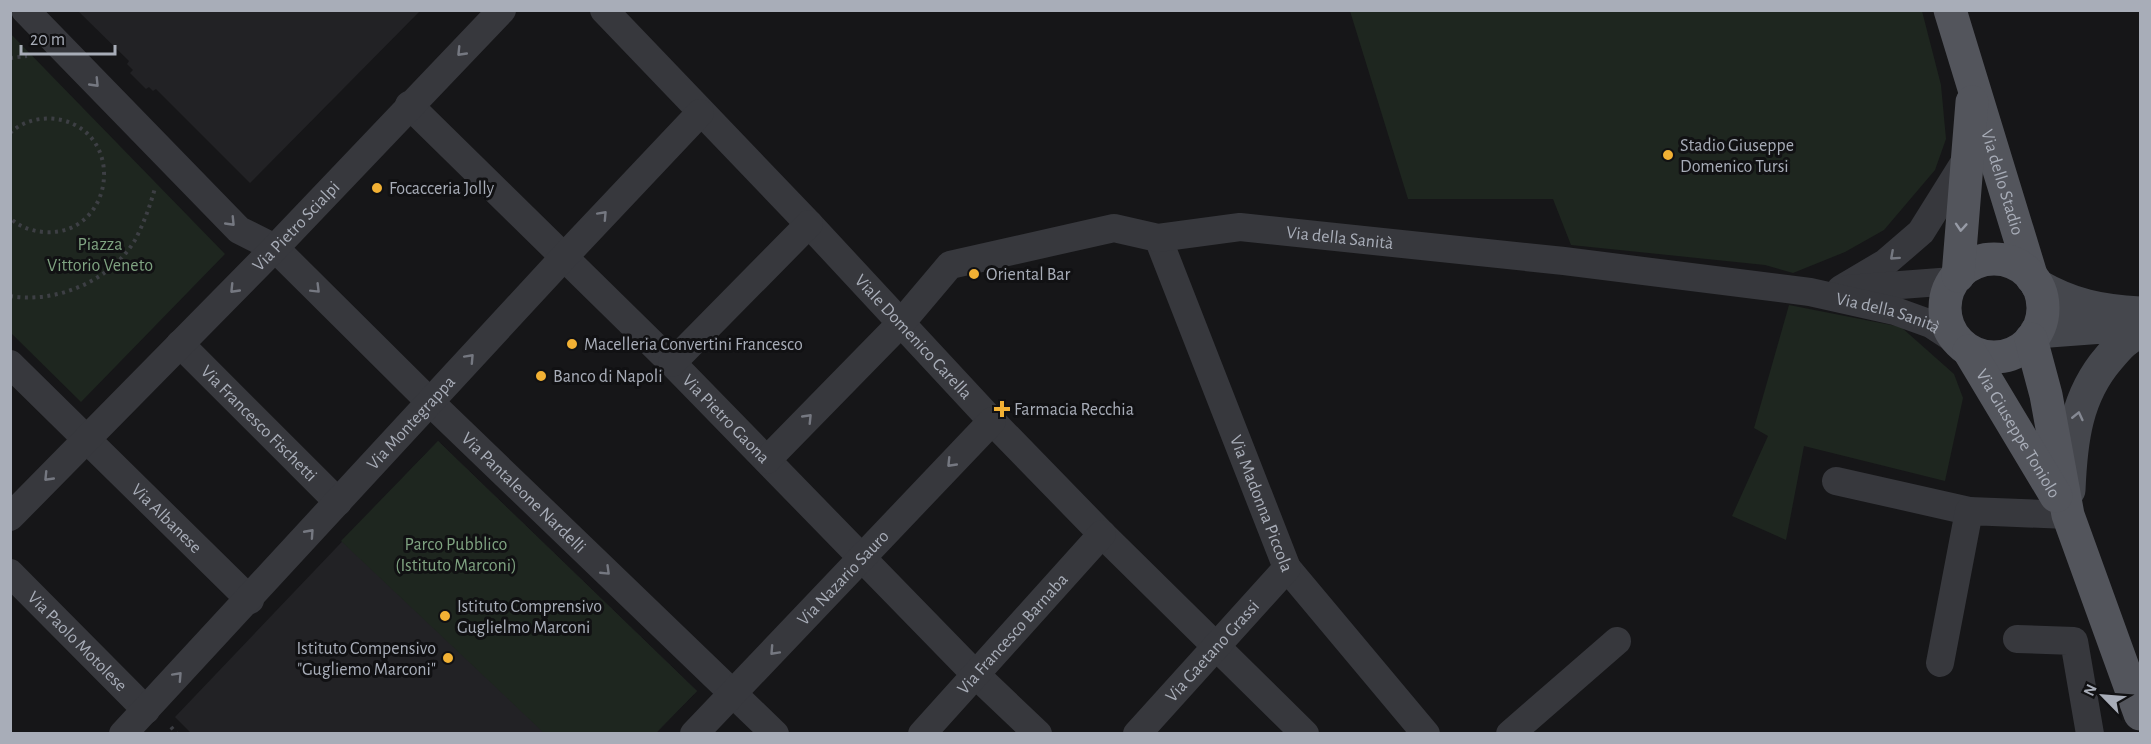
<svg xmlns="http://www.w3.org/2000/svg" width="2151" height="744" font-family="'Alegreya Sans',sans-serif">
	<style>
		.built { fill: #222225 }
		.green { fill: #1e261f }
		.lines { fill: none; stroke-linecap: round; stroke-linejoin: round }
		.path { stroke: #3d3f44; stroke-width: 4; stroke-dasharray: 3 4.5; stroke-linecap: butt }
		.street { stroke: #37383d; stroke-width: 28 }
		.secondary { stroke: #45474d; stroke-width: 33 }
		.primary { stroke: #53555c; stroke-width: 33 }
		.oneway { stroke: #757881 }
		.oneway2 { stroke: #979ba6 }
		.oneway3 { stroke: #858993 }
		.poi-dot { fill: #f2b134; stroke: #111113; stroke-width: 2 }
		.labels { text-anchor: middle; stroke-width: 6; stroke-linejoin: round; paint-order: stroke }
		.poi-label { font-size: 18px; fill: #a8adb8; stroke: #111113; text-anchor: start }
		.street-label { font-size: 18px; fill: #a8adb8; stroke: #111113 }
		.park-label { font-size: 18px; fill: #7fa381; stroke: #111113 }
	</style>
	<rect width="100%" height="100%" fill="#161618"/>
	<path class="built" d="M 78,11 L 420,11 L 250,183 L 156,89 L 153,91 L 149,87 L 146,89 L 130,73 L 133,70 L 127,64 L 129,61 Z
		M 438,441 L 697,691 L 656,733 L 192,734 L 175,717 Z"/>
	<path class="green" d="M 1350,11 L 1922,11 L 1941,85 L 1946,139 L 1935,170 L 1884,230 L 1845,252 L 1793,273 L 1765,265 L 1571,245 L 1553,199 L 1408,199 Z
		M 10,33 L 225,254 L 81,402 L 11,333 Z
		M 1789,305 L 1901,327 L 1954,374 L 1963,398 L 1945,481 L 1804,446 L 1786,540 L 1732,516 L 1768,436 L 1754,428 Z
		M 438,441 L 697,691 L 656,733 L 544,733 L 341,541 Z"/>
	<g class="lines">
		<path class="path" d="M 10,58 L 27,56
			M 10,133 C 24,120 43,116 62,120 C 128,137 112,237 44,232 C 31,231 20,227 10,218
			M 10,296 C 55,304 111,281 135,240 C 144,223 150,206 155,188
			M 171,727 L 177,734"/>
		<g class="street">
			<path id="s1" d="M 25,10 L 239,230 L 275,248 L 430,402 L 775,734"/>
			<path id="s2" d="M 604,10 L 809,224 L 992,421 L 1102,534 L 1305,734"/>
			<path id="s3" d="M 409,105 L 672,363 L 975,674 L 1038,734"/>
			<path id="s4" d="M 1158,238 L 1287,568 L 1426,734"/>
			<path d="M 1841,289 L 1885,263 L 1921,232 L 1966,160"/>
			<path d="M 1848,289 L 1953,281"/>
			<path id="s5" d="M 180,344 L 338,502"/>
			<path d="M 672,363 L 809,224"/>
			<path id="s6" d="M 10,364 L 250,600"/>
			<path id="s7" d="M 767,460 L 901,323 L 950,265 L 1114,228 L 1158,238 L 1240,227 L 1564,261 L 1810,292 L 1895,311 L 1931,324 L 1960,343"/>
			<path d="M 1836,481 L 1969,511"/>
			<path id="s8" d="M 10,517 L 275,248 L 502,10"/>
			<path id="s9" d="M 10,573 L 146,710"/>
			<path d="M 2017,639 L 2074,641 L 2090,734"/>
			<path d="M 1940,663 L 1969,511 L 2068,515"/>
			<path id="s10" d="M 123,734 L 563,258 L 700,113"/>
			<path id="s11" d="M 694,734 L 992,421"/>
			<path id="s12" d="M 922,734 L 1102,534"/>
			<path id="s13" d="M 1137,734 L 1287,568"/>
			<path d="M 1510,734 L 1617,641"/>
		</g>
		<path class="secondary" d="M 2037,285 C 2072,305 2100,311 2140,313
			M 2036,332 L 2130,325
			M 2069,490 C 2071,441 2076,396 2109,358 C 2119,346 2126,338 2140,332"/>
		<g class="primary">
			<path id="s14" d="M 1950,10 L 2032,278"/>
			<circle cx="1994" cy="308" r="49"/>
			<path d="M 1958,276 L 1972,102"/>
			<path d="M 2031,339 L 2046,395 L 2068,515 L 2140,714"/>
			<path id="s15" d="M 1969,351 L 2056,496"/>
		</g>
	</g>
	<defs><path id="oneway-chevron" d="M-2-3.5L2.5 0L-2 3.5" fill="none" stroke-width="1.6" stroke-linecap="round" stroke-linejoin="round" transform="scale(1.5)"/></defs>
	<g class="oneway">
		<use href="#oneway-chevron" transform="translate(461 52) rotate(134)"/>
		<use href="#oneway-chevron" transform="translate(95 83) rotate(46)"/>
		<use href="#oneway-chevron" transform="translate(603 215) rotate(-47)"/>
		<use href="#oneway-chevron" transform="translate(231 222) rotate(46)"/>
		<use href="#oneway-chevron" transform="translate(1894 256) rotate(138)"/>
		<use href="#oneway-chevron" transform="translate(234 289) rotate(134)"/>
		<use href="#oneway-chevron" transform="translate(316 289) rotate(45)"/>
		<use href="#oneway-chevron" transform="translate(470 358) rotate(-47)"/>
		<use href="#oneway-chevron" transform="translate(808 418) rotate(-46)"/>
		<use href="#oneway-chevron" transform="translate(951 463) rotate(134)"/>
		<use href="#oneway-chevron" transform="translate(48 477) rotate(134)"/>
		<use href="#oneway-chevron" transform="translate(310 533) rotate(-48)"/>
		<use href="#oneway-chevron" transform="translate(606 571) rotate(44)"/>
		<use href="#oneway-chevron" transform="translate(774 651) rotate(133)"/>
		<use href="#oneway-chevron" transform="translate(178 676) rotate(-47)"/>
	</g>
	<use class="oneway2" href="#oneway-chevron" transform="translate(1961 227) rotate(94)"/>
	<use class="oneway3" href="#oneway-chevron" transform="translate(2078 416) rotate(-77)"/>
	<g class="poi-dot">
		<circle cx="1668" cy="155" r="6"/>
		<circle cx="377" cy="188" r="6"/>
		<circle cx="974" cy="274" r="6"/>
		<circle cx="572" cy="344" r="6"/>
		<circle cx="541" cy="376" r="6"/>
		<path d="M999 400h6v6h6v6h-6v6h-6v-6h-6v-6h6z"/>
		<circle cx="445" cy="616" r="6"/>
		<circle cx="448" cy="658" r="6"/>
	</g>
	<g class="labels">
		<g class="poi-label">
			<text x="1680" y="151">Stadio Giuseppe<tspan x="1680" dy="21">Domenico Tursi</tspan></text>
			<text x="389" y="194">Focacceria Jolly</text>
			<text x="986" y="280">Oriental Bar</text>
			<text x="584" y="350">Macelleria Convertini Francesco</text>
			<text x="553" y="382">Banco di Napoli</text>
			<text x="1014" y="415">Farmacia Recchia</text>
			<text x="457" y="612">Istituto Comprensivo<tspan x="457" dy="21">Guglielmo Marconi</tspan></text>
			<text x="436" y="654" text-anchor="end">Istituto Compensivo<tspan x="436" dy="21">"Gugliemo Marconi"</tspan></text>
		</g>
		<g class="street-label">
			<text dy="6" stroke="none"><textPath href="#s14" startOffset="180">Via dello Stadio</textPath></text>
			<text dy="6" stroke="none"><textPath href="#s8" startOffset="408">Via Pietro Scialpi</textPath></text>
			<text dy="6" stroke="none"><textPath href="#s7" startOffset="664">Via della Sanità</textPath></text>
			<text dy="6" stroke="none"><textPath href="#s7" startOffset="1218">Via della Sanità</textPath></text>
			<text dy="6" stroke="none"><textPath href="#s2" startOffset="450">Viale Domenico Carella</textPath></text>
			<text dy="6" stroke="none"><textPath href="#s3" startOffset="446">Via Pietro Gaona</textPath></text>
			<text dy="6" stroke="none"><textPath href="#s5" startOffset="112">Via Francesco Fischetti</textPath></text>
			<text dy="6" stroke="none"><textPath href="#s10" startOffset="424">Via Montegrappa</textPath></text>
			<text dy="6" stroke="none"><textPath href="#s15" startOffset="96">Via Giuseppe Toniolo</textPath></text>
			<text dy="6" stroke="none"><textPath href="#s1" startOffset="696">Via Pantaleone Nardelli</textPath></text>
			<text dy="6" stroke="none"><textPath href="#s4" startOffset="285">Via Madonna Piccola</textPath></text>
			<text dy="6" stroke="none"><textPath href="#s6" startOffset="220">Via Albanese</textPath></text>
			<text dy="6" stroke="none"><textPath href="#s11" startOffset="216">Via Nazario Sauro</textPath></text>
			<text dy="6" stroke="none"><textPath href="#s12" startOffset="135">Via Francesco Barnaba</textPath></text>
			<text dy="6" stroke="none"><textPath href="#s9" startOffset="96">Via Paolo Motolese</textPath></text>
			<text dy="6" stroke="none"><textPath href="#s13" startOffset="112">Via Gaetano Grassi</textPath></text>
		</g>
		<g class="park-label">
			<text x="100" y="250">Piazza<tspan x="100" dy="21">Vittorio Veneto</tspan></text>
			<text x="456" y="550">Parco Pubblico<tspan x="456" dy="21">(Istituto Marconi)</tspan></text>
		</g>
	</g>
	<rect width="2151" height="744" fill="none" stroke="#a8adb8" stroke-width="24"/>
	<g transform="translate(2103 696) rotate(295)" stroke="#111113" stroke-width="4.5" paint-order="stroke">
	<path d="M0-4.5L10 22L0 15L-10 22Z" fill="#a8adb8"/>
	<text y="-9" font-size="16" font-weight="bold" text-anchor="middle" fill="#a8adb8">N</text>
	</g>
	<path d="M21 45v9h94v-9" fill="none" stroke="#a8adb8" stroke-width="3"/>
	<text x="30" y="45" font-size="18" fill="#a8adb8" stroke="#111113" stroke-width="4.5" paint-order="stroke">20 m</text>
</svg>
